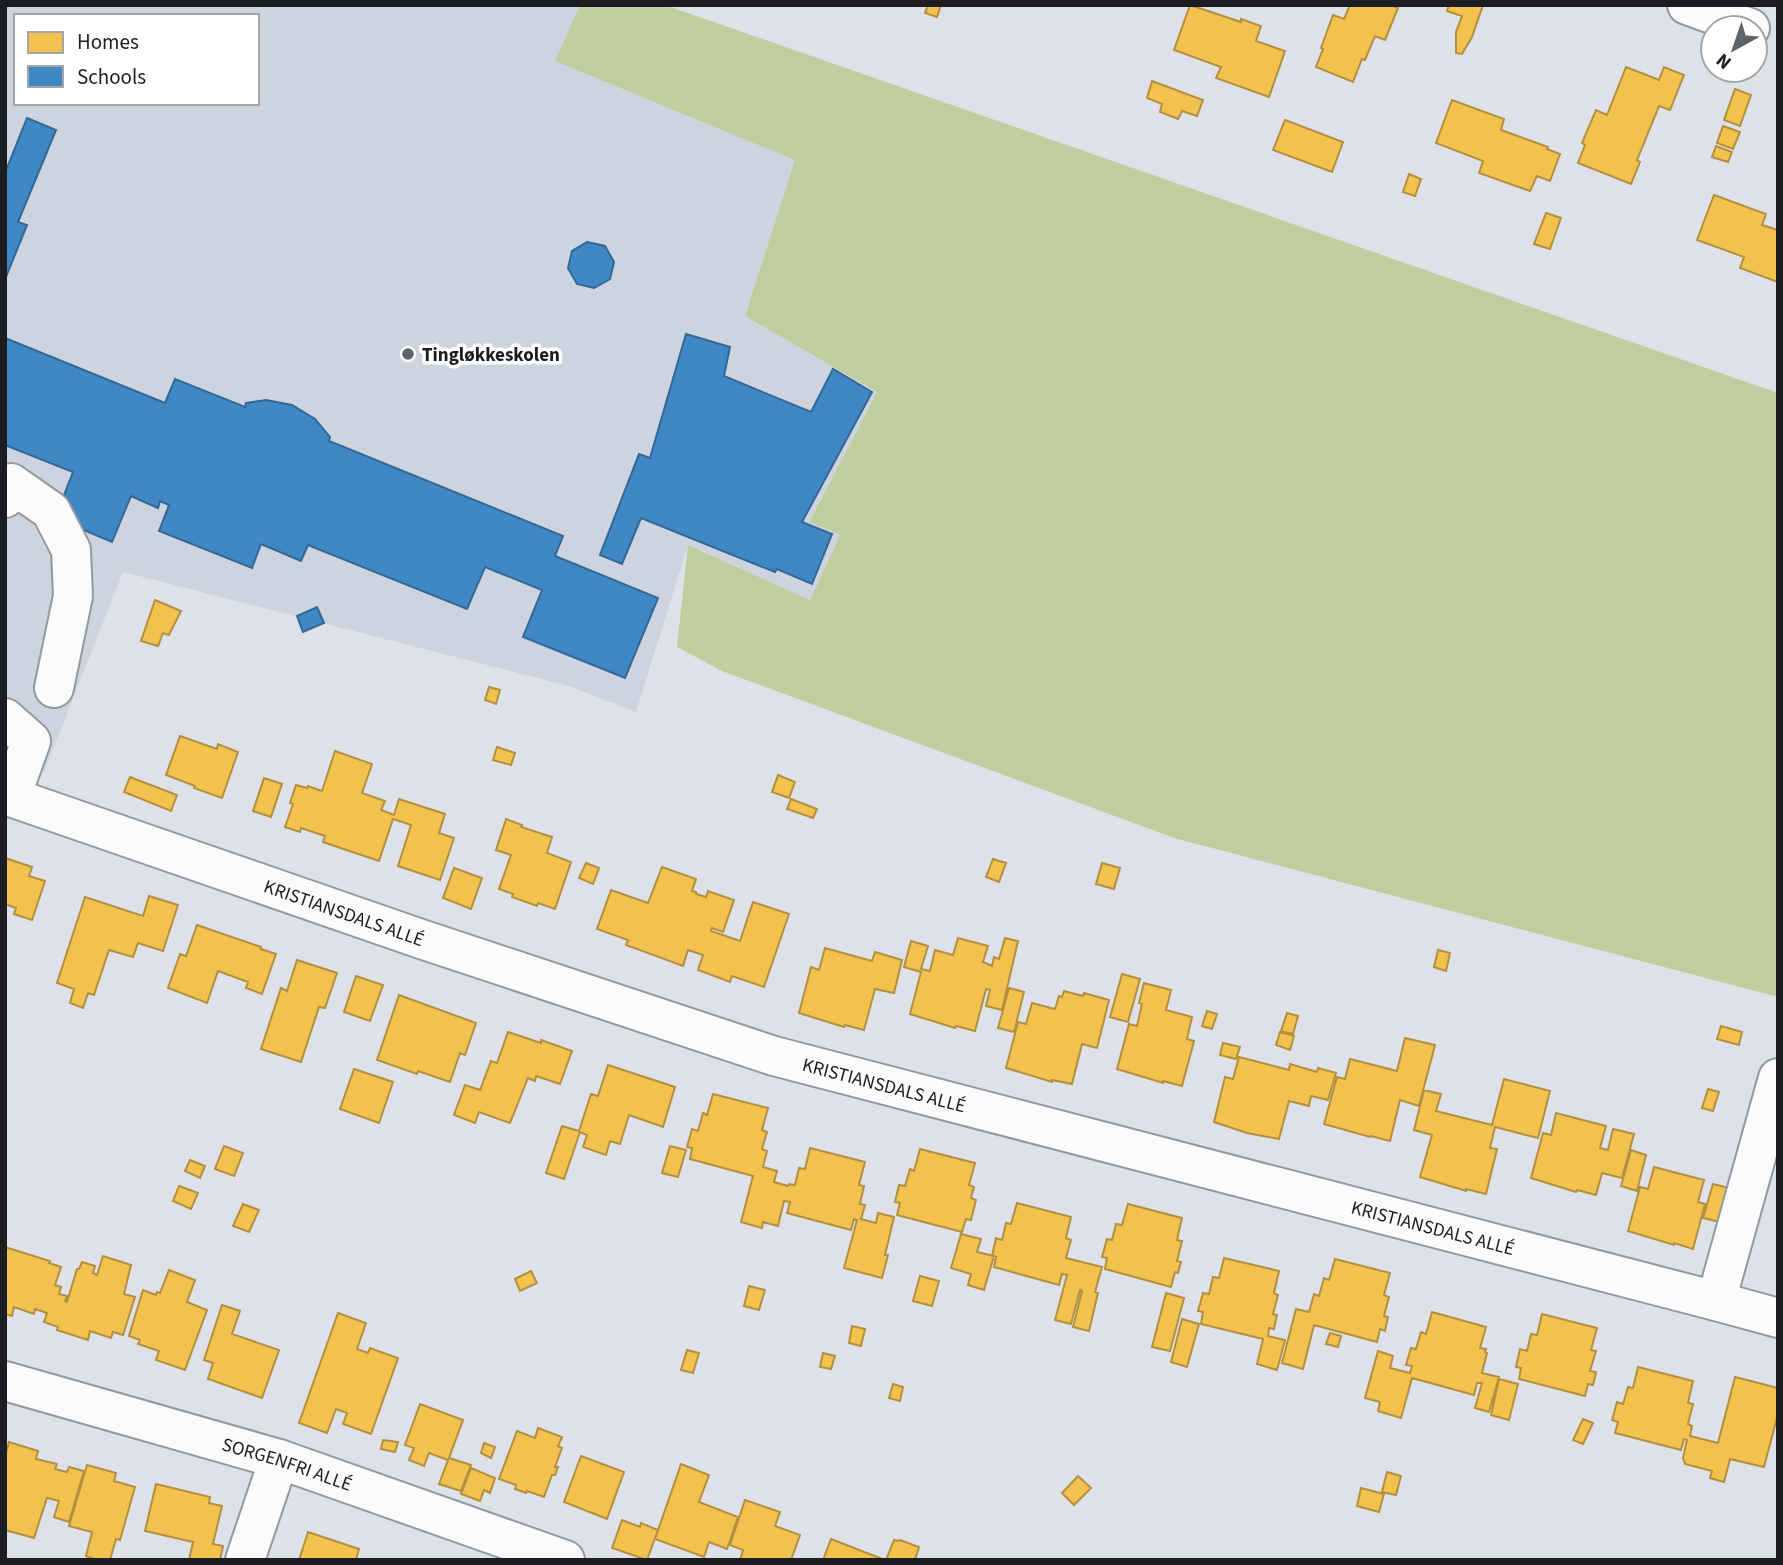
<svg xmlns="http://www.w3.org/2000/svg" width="1783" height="1565" font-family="'Source Sans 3',sans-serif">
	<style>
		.built { fill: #cdd4df; fill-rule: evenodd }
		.green { fill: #c0ce9f }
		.homes { fill: #f2c14e; stroke: #b29040; stroke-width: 2 }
		.schools { fill: #3f88c5; stroke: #346894; stroke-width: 2 }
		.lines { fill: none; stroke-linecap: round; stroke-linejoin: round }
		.minor-casing { stroke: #95989c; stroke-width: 42 }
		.minor { stroke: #fafbfc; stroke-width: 38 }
		.poi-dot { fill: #5f6266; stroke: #fff; stroke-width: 2.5 }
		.labels { text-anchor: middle; stroke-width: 7; stroke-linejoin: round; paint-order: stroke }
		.poi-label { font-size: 19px; font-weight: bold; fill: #1b1d20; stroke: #fff; text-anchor: start }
		.street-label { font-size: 19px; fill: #1b1d20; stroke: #fff }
	</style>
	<rect width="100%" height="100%" fill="#dee2e8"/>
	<path class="built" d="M 5,5 L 580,5 L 556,61 L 796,160 L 745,316 L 877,392 L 809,521 L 840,535 L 810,600 L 688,545 L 636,712 L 569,686 L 123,572 L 44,772 L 5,759 ZM 16,16 L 257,16 L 257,103 L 16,103 Z"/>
	<path class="green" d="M 580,5 L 665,5 L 1778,393 L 1778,997 L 1174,838 L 722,671 L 677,647 L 688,545 L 810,600 L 840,535 L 809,522 L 877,392 L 745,316 L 795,160 L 555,61 Z"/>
	<path class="homes" d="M 928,5 L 941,5 L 937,17 L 925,13 Z
		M 1190,5 L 1241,22 L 1241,19 L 1261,26 L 1256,41 L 1285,51 L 1269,97 L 1216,78 L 1221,67 L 1174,50 Z
		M 1350,5 L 1391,5 L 1398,8 L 1385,40 L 1375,36 L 1365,60 L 1362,59 L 1353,82 L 1316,67 L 1323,49 L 1321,48 L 1333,15 L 1344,19 Z
		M 1449,5 L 1483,5 L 1472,37 L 1462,54 L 1456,53 L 1456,32 L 1462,16 L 1447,11 Z
		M 1626,67 L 1659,80 L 1664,67 L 1684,75 L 1670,110 L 1659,106 L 1637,160 L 1640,162 L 1631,184 L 1578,163 L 1585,145 L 1582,143 L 1596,110 L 1607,115 Z
		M 1152,81 L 1203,100 L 1197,116 L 1182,111 L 1178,119 L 1160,112 L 1162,104 L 1147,98 Z
		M 1735,89 L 1751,95 L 1740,126 L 1724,120 Z
		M 1452,100 L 1504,119 L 1501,130 L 1548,147 L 1547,149 L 1560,154 L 1550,181 L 1537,176 L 1530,191 L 1479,173 L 1483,161 L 1436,143 Z
		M 1285,120 L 1343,142 L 1332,172 L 1273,150 Z
		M 1723,126 L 1740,132 L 1733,149 L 1717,143 Z
		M 1716,146 L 1732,152 L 1728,162 L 1712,157 Z
		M 1409,174 L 1421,179 L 1415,196 L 1403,192 Z
		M 1714,195 L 1766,214 L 1762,225 L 1778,230 L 1778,282 L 1740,268 L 1744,257 L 1697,240 Z
		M 1546,213 L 1561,218 L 1550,249 L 1534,244 Z
		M 155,600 L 181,611 L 169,635 L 163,633 L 158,646 L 141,641 Z
		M 489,687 L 500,690 L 496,704 L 485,700 Z
		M 180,736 L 217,749 L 218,744 L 238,752 L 222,798 L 194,788 L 195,786 L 166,775 Z
		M 497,747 L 515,753 L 511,765 L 493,760 Z
		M 335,751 L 372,764 L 362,793 L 385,801 L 381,810 L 394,815 L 399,799 L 445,814 L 439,833 L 454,838 L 440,880 L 398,866 L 411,825 L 393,819 L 379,861 L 323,842 L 325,836 L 301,828 L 300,832 L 285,827 L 293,804 L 290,803 L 296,785 L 307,788 L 308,786 L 322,791 Z
		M 778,775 L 795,782 L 789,798 L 772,792 Z
		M 130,777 L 177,795 L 171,811 L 124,792 Z
		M 264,778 L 282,784 L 271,817 L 253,811 Z
		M 791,799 L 817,809 L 813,818 L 787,809 Z
		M 506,819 L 522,825 L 521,827 L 552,837 L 547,853 L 571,862 L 555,909 L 538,903 L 537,906 L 512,897 L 513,894 L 499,889 L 511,855 L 496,850 Z
		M 5,858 L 32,867 L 29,876 L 45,881 L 32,920 L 14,914 L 16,908 L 5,904 Z
		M 993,859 L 1006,863 L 999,882 L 986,877 Z
		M 586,863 L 599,868 L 593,884 L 579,878 Z
		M 1102,863 L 1120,868 L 1114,889 L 1096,884 Z
		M 662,867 L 696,879 L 692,891 L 696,892 L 696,894 L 706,897 L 708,891 L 734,900 L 723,932 L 712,928 L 711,931 L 740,941 L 753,902 L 789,914 L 764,987 L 732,976 L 730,982 L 698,970 L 703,955 L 688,950 L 683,966 L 626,945 L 628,940 L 597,929 L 611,890 L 648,903 Z
		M 454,868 L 482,878 L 471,909 L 443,898 Z
		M 149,896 L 178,905 L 163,951 L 138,943 L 133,957 L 109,950 L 94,995 L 88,993 L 83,1008 L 70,1003 L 74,989 L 57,983 L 85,897 L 143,916 Z
		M 197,925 L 261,947 L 261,949 L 276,954 L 262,994 L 246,988 L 248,982 L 218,971 L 207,1003 L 168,988 L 180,954 L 186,956 Z
		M 958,938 L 988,946 L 983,962 L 992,966 L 994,957 L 999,959 L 1005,938 L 1018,941 L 1002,1010 L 986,1006 L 990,990 L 986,989 L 975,1031 L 956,1026 L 955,1028 L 910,1014 L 921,972 L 904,967 L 911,941 L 928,946 L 921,969 L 930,971 L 935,950 L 953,955 Z
		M 825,948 L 872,961 L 875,952 L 902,960 L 894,993 L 875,989 L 864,1030 L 845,1025 L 844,1027 L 799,1013 L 811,967 L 819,970 Z
		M 1438,950 L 1450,953 L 1446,971 L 1434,967 Z
		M 297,960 L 337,973 L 325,1008 L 319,1007 L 301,1062 L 261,1049 L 281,988 L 287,991 Z
		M 1122,974 L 1140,979 L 1128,1022 L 1110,1017 Z
		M 356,976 L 383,985 L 370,1021 L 344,1012 Z
		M 1144,983 L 1171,990 L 1166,1010 L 1192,1017 L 1187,1039 L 1194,1041 L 1182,1086 L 1163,1081 L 1163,1083 L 1117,1069 L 1129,1024 L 1137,1026 L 1142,1004 L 1139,1003 Z
		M 1009,988 L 1024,992 L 1014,1032 L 998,1028 Z
		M 1064,991 L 1083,996 L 1084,993 L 1109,1000 L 1097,1048 L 1082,1044 L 1072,1084 L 1052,1080 L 1052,1082 L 1006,1068 L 1018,1022 L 1026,1024 L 1032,1003 L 1055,1009 L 1059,996 L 1062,997 Z
		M 399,995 L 476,1023 L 465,1055 L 460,1053 L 450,1082 L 418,1071 L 417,1074 L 377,1060 Z
		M 1207,1011 L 1217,1014 L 1212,1029 L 1202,1026 Z
		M 1287,1013 L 1298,1016 L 1293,1034 L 1281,1031 Z
		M 1721,1026 L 1742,1032 L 1739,1045 L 1717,1039 Z
		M 508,1032 L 541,1043 L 541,1040 L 572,1051 L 560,1084 L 536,1076 L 535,1081 L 528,1078 L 510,1123 L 479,1112 L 475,1123 L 454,1115 L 465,1085 L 480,1090 L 491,1061 L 497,1063 Z
		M 1280,1032 L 1294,1036 L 1290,1050 L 1276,1045 Z
		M 1405,1038 L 1435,1045 L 1419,1106 L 1400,1100 L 1390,1141 L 1371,1136 L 1370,1137 L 1324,1124 L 1337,1077 L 1345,1079 L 1350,1059 L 1397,1071 Z
		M 1223,1043 L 1240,1047 L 1236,1059 L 1220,1055 Z
		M 1239,1057 L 1289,1070 L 1290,1064 L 1317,1072 L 1318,1068 L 1336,1073 L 1328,1100 L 1311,1096 L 1309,1106 L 1289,1101 L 1279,1139 L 1247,1133 L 1214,1122 L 1225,1077 L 1233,1079 Z
		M 608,1065 L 675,1087 L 663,1127 L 629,1115 L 620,1144 L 610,1141 L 606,1155 L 583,1147 L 587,1135 L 580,1132 L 564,1179 L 546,1173 L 562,1126 L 579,1131 L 591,1094 L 598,1096 Z
		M 354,1069 L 393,1082 L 379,1123 L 340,1109 Z
		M 1504,1079 L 1550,1091 L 1538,1138 L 1495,1127 L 1490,1148 L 1497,1149 L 1486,1194 L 1466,1189 L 1466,1191 L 1420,1177 L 1432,1135 L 1414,1130 L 1424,1090 L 1441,1094 L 1436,1111 L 1492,1125 Z
		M 1708,1089 L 1719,1092 L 1713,1111 L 1702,1108 Z
		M 713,1094 L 768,1108 L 762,1130 L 767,1132 L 762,1149 L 767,1151 L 763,1167 L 777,1171 L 774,1182 L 788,1186 L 789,1184 L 795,1185 L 799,1168 L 805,1169 L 810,1148 L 865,1162 L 859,1185 L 864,1186 L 860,1204 L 865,1205 L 861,1219 L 876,1223 L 878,1213 L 894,1217 L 885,1255 L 888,1255 L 882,1278 L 844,1268 L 857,1220 L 854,1219 L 851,1230 L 787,1213 L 790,1202 L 784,1201 L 778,1226 L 763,1222 L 762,1228 L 741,1222 L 753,1176 L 690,1159 L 692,1148 L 687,1147 L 692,1129 L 698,1131 L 703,1113 L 707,1115 Z
		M 1556,1113 L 1606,1126 L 1600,1148 L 1608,1150 L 1613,1129 L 1634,1134 L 1622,1178 L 1602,1173 L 1596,1195 L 1577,1190 L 1576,1192 L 1531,1178 L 1543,1133 L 1551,1135 Z
		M 224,1146 L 243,1153 L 234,1176 L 215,1169 Z
		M 670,1146 L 686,1150 L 678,1177 L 662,1173 Z
		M 920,1149 L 975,1163 L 969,1185 L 974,1187 L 971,1198 L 976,1200 L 971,1220 L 966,1219 L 962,1232 L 897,1215 L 900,1203 L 895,1202 L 899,1185 L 905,1186 L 910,1169 L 914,1171 Z
		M 1631,1150 L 1646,1155 L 1637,1191 L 1621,1186 Z
		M 190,1160 L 205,1166 L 200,1178 L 185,1171 Z
		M 1654,1167 L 1704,1180 L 1698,1202 L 1705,1204 L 1693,1249 L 1674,1243 L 1674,1245 L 1628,1231 L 1640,1187 L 1648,1189 Z
		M 1713,1184 L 1729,1188 L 1720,1222 L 1703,1218 Z
		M 179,1186 L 198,1193 L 191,1209 L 173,1201 Z
		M 1017,1203 L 1071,1217 L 1066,1238 L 1071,1240 L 1066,1258 L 1102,1267 L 1095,1292 L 1098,1293 L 1089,1331 L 1073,1327 L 1082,1291 L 1080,1290 L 1071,1324 L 1055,1320 L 1067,1275 L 1062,1274 L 1059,1285 L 994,1267 L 996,1257 L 992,1256 L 996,1238 L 1002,1240 L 1006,1223 L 1011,1224 Z
		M 243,1204 L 259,1210 L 249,1232 L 233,1226 Z
		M 1128,1204 L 1182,1218 L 1177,1240 L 1182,1241 L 1177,1261 L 1181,1262 L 1178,1273 L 1175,1272 L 1171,1287 L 1105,1269 L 1107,1258 L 1102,1257 L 1107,1239 L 1112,1240 L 1116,1224 L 1122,1225 Z
		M 961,1234 L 981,1239 L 977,1252 L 994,1256 L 984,1290 L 968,1285 L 971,1274 L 951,1268 Z
		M 5,1247 L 50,1261 L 49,1263 L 61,1267 L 55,1285 L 61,1287 L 59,1294 L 67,1296 L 65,1301 L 67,1302 L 77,1269 L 79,1269 L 82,1262 L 95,1266 L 93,1273 L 97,1275 L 103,1256 L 131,1265 L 124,1294 L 135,1297 L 123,1335 L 113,1332 L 111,1338 L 90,1331 L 88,1340 L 57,1330 L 58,1327 L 44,1322 L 47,1313 L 35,1309 L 34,1314 L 14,1307 L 12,1316 L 5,1314 Z
		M 1224,1258 L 1279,1271 L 1274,1293 L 1278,1295 L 1273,1314 L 1277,1315 L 1274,1329 L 1269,1328 L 1268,1336 L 1285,1340 L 1277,1370 L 1257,1364 L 1263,1339 L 1201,1324 L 1203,1312 L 1198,1311 L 1203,1293 L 1209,1294 L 1213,1277 L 1219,1278 Z
		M 1335,1259 L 1390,1273 L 1384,1295 L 1389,1297 L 1384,1316 L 1388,1317 L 1385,1331 L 1380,1329 L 1377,1342 L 1314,1325 L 1303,1369 L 1282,1363 L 1296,1309 L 1309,1312 L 1314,1294 L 1319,1296 L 1324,1278 L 1329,1280 Z
		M 169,1270 L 195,1280 L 187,1302 L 207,1310 L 185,1370 L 156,1360 L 159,1351 L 138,1344 L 140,1340 L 129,1336 L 143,1290 L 156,1295 L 157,1292 L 160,1293 Z
		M 531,1271 L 537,1283 L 520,1291 L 515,1279 Z
		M 920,1276 L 939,1281 L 932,1306 L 913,1301 Z
		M 749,1286 L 765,1290 L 759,1310 L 744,1306 Z
		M 1166,1293 L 1184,1298 L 1170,1351 L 1152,1347 Z
		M 222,1305 L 240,1311 L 232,1334 L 279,1350 L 262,1398 L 208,1379 L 213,1363 L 204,1360 Z
		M 1432,1312 L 1486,1327 L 1480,1348 L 1486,1349 L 1485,1352 L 1487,1353 L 1482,1373 L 1499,1377 L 1489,1412 L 1475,1408 L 1482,1383 L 1477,1383 L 1474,1395 L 1412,1378 L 1401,1418 L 1378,1411 L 1380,1402 L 1365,1398 L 1378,1351 L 1393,1356 L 1390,1368 L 1410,1373 L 1412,1366 L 1406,1365 L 1411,1348 L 1416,1349 L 1421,1332 L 1426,1334 Z
		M 338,1313 L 366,1323 L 357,1349 L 368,1353 L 370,1348 L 398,1358 L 371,1434 L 343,1424 L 347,1413 L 336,1409 L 327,1433 L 299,1423 Z
		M 1542,1314 L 1597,1328 L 1591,1350 L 1596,1351 L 1590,1371 L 1596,1372 L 1593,1385 L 1588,1384 L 1585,1396 L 1519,1379 L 1521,1368 L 1516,1367 L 1520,1349 L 1527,1351 L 1531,1334 L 1537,1335 Z
		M 1182,1319 L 1199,1324 L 1187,1367 L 1171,1362 Z
		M 852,1326 L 865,1329 L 861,1346 L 849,1343 Z
		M 1330,1333 L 1341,1336 L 1338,1347 L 1326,1344 Z
		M 687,1350 L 699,1353 L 693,1373 L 681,1370 Z
		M 823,1353 L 835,1356 L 831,1369 L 820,1367 Z
		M 1638,1367 L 1693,1381 L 1688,1403 L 1693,1404 L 1688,1424 L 1692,1426 L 1690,1436 L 1718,1443 L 1735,1377 L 1778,1388 L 1778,1414 L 1764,1467 L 1730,1459 L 1724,1482 L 1710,1478 L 1712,1471 L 1685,1464 L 1683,1458 L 1687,1440 L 1684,1439 L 1681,1450 L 1615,1433 L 1618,1422 L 1612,1420 L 1617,1402 L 1623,1404 L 1628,1387 L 1633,1388 Z
		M 1499,1379 L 1518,1384 L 1509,1420 L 1491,1415 Z
		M 893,1384 L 903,1387 L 900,1401 L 889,1398 Z
		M 420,1404 L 463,1420 L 449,1458 L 471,1465 L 461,1491 L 439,1484 L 448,1460 L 429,1453 L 424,1466 L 409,1460 L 414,1448 L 405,1445 Z
		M 1583,1419 L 1593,1423 L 1583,1444 L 1573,1440 Z
		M 538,1428 L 562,1437 L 558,1446 L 562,1448 L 555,1467 L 558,1467 L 555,1475 L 552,1475 L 544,1497 L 527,1491 L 526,1493 L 515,1489 L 516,1485 L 499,1479 L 517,1431 L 535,1438 Z
		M 383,1440 L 398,1442 L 395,1452 L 381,1449 Z
		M 9,1442 L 38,1451 L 36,1459 L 57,1464 L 55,1469 L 67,1472 L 69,1467 L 84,1471 L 69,1522 L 54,1517 L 59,1501 L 47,1498 L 34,1538 L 5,1530 L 5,1456 Z
		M 484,1443 L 495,1447 L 491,1458 L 481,1453 Z
		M 581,1456 L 624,1472 L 607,1519 L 564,1502 Z
		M 681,1464 L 709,1475 L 699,1502 L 738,1517 L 727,1549 L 709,1542 L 704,1557 L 655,1539 Z
		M 87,1465 L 116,1473 L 114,1481 L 135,1487 L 120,1540 L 116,1539 L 110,1560 L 97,1560 L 86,1556 L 92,1532 L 69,1526 Z
		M 471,1468 L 495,1478 L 490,1493 L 484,1490 L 480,1501 L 461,1494 Z
		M 1387,1472 L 1401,1476 L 1396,1495 L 1382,1492 Z
		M 1078,1476 L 1091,1488 L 1074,1505 L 1062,1493 Z
		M 156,1484 L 210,1497 L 209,1503 L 222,1506 L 213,1544 L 223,1546 L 220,1560 L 189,1560 L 193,1542 L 145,1531 Z
		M 1361,1488 L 1384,1494 L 1379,1512 L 1357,1506 Z
		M 745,1500 L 780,1512 L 775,1526 L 800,1535 L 791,1560 L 740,1560 L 743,1550 L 730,1545 Z
		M 622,1520 L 640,1527 L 641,1523 L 658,1530 L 647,1560 L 612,1548 Z
		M 308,1532 L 359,1549 L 356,1560 L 299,1560 Z
		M 831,1539 L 885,1560 L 823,1560 Z
		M 894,1540 L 899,1541 L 900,1540 L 919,1547 L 915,1560 L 886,1560 Z"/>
	<path class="schools" d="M 27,118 L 56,130 L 18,222 L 27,225 L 6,277 L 5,173 Z
		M 587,242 L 605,246 L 614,262 L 610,279 L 594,288 L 577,284 L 568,268 L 572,251 Z
		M 686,334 L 730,347 L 724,376 L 811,412 L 833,369 L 872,392 L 802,522 L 832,534 L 812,584 L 777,569 L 775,572 L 641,518 L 622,564 L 600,555 L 639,454 L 650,458 Z
		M 5,338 L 165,403 L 175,379 L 245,407 L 246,403 L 266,400 L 292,405 L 315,419 L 330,437 L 329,441 L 563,536 L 555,556 L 658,598 L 625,678 L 523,637 L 542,590 L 485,567 L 467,609 L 308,545 L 301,561 L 261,544 L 252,568 L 159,531 L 169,505 L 160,501 L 158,508 L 131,496 L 112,542 L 55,518 L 73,472 L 5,445 Z
		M 317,607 L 324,623 L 303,632 L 297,616 Z"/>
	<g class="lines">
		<g class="minor-casing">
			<g id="minor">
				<path d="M 1687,5 L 1750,28"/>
				<path d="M 5,498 L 11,483 L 51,511 L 71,550 L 73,596 L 54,688"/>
				<path d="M 5,718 L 31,741 L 11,797"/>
				<path id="s1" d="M 5,795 L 421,939 L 774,1056 L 1716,1301 L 1778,1318"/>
				<path d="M 1716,1301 L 1778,1078"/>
				<path id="s2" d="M 5,1381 L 279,1459 L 565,1560"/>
				<path d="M 245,1560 L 279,1459"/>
			</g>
		</g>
		<use href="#minor" class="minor"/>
	</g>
	<circle class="poi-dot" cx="408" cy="354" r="7"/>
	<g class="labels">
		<g class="poi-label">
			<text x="422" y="361">Tingløkkeskolen</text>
		</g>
		<g class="street-label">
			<text dy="7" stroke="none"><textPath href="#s1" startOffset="359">KRISTIANSDALS ALLÉ</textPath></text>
			<text dy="7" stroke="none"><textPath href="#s1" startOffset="926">KRISTIANSDALS ALLÉ</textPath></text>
			<text dy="7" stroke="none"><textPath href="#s1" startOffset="1493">KRISTIANSDALS ALLÉ</textPath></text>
			<text dy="7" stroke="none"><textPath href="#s2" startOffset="294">SORGENFRI ALLÉ</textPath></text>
		</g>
	</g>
	<rect width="1783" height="1565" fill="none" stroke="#1b1d20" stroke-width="14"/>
	<rect x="14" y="14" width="245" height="91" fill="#ffffff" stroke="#a4a5a6" stroke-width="2"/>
	<rect x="28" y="32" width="35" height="21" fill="#f2c14e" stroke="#a4a5a6" stroke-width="2"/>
	<text x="77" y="49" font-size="21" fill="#1b1d20">Homes</text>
	<rect x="28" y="66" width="35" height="21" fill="#3f88c5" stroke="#a4a5a6" stroke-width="2"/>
	<text x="77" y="84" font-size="21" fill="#1b1d20">Schools</text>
	<g transform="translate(1734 49) rotate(220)"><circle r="33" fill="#ffffff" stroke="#a4a5a6" stroke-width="2"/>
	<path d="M0-5L12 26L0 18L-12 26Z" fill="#5f6266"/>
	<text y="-10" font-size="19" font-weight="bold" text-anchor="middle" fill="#1b1d20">N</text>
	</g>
</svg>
